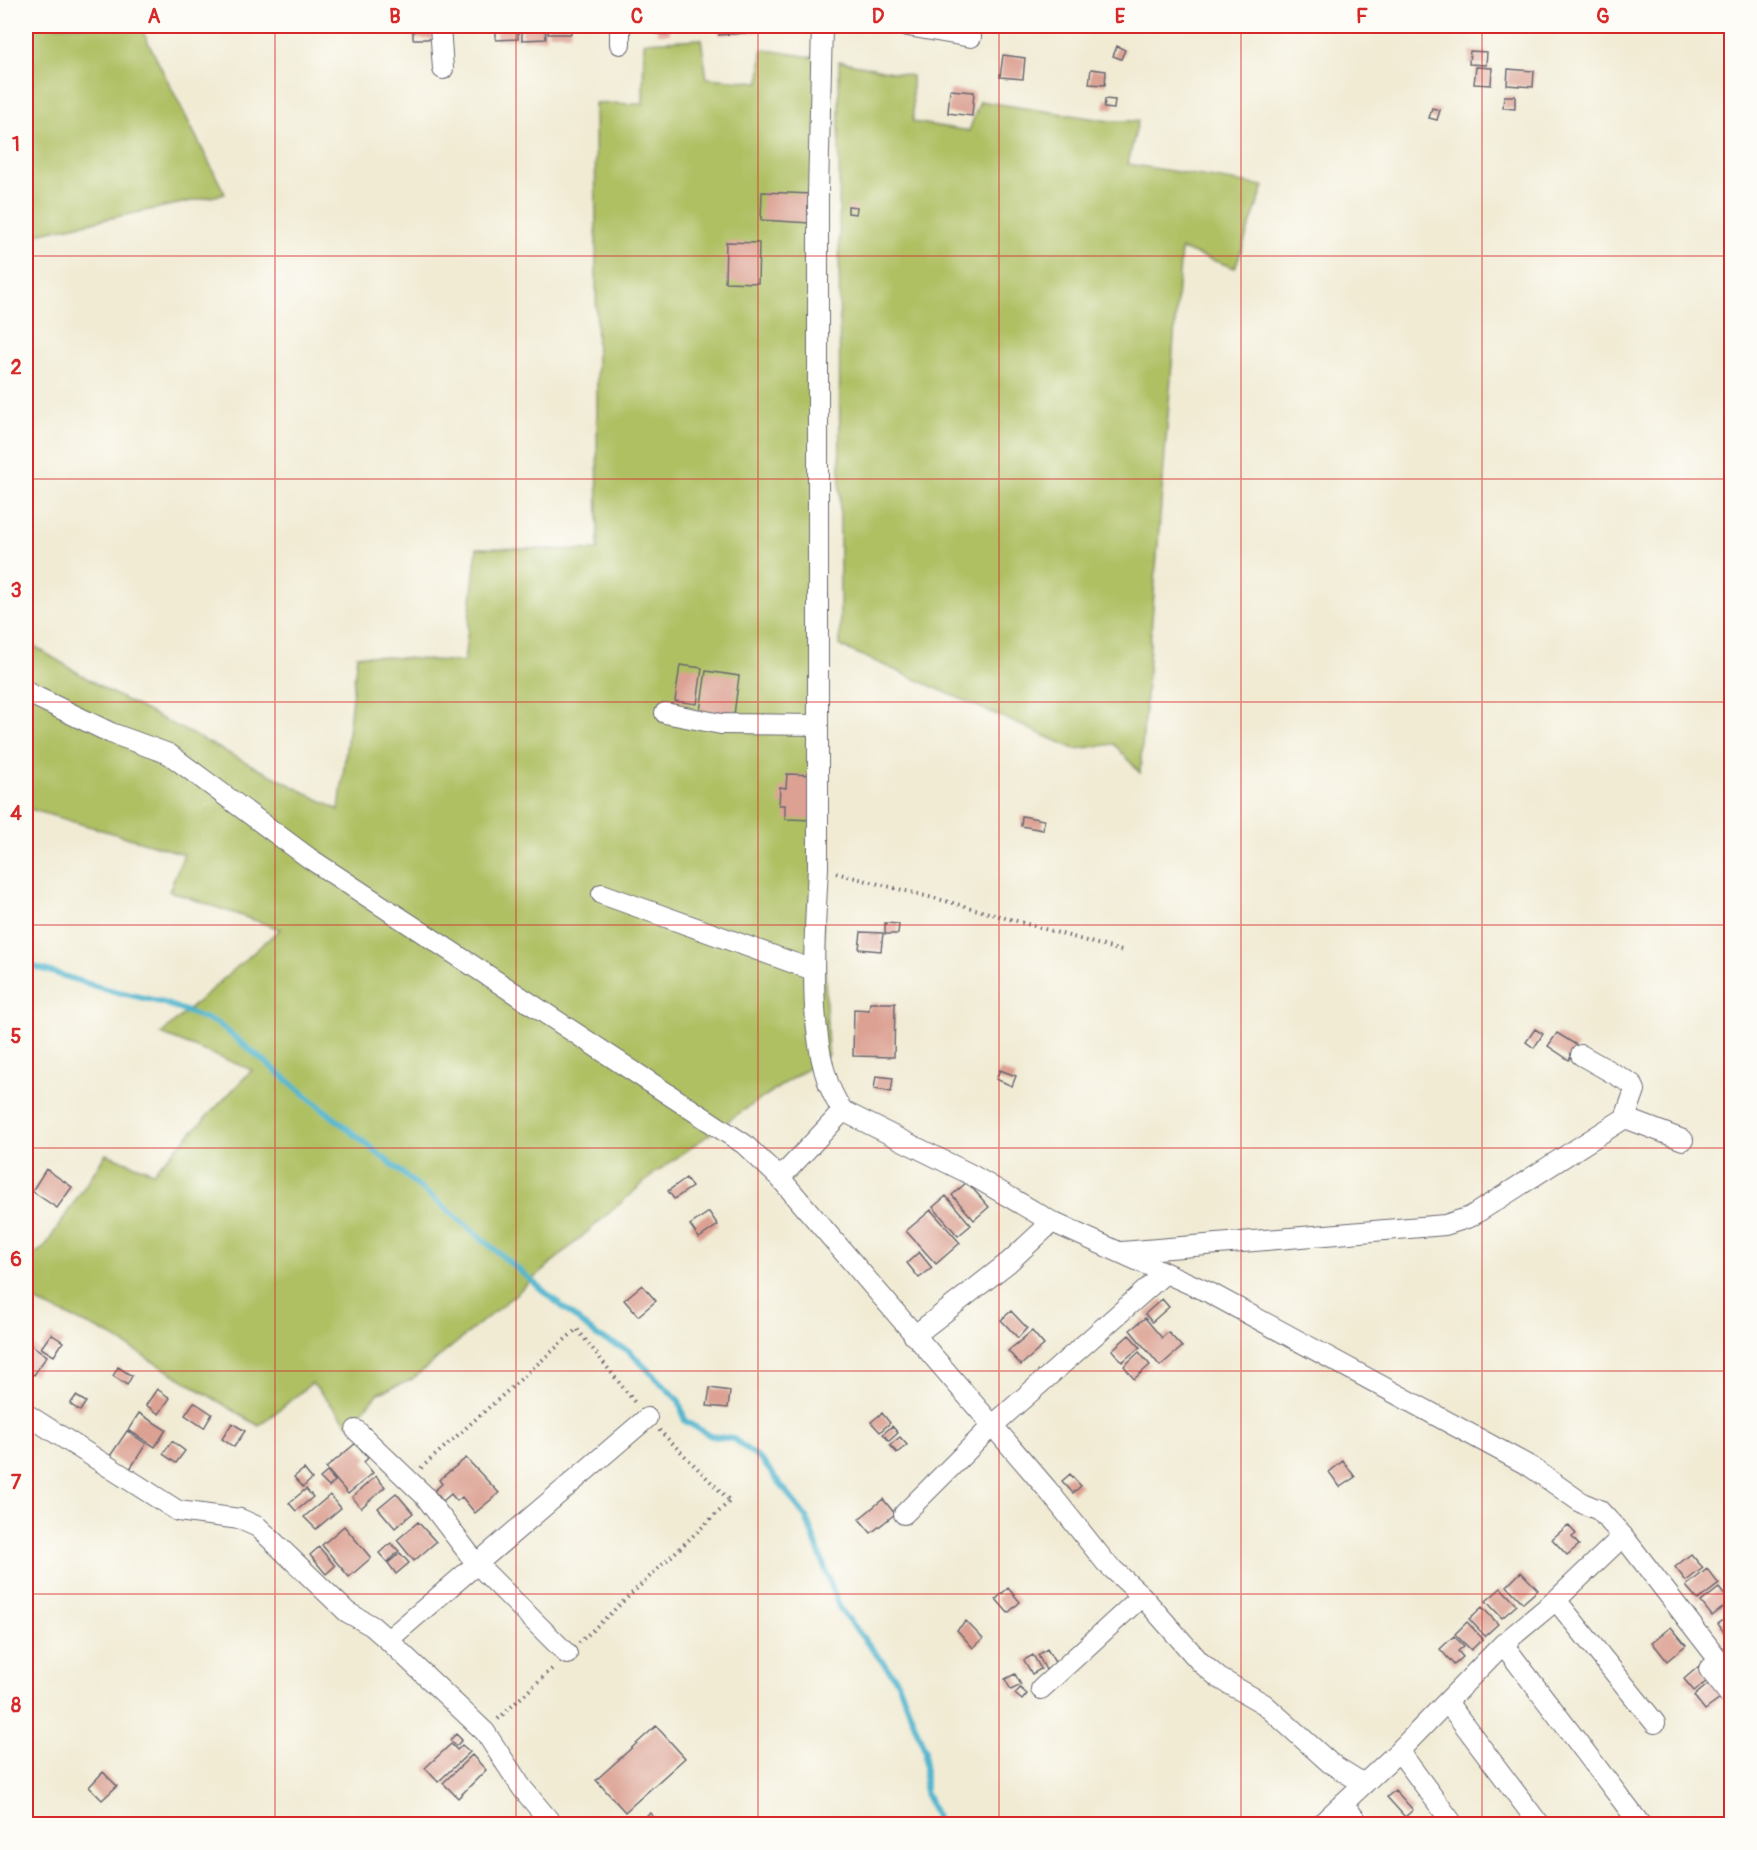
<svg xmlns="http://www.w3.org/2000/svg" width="1757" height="1850" font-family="Pangolin,sans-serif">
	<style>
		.green { fill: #afc063; stroke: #68714f; stroke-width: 1.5 }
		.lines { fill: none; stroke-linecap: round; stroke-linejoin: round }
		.stream { stroke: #51b6cf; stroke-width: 6 }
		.building { fill: #dca193 }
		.minor-casing { stroke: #6a6871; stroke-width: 22 }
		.path { stroke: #6a6871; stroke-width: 4; stroke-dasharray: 1.5 4.5; stroke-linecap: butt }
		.minor { stroke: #fff; stroke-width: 20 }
		.grid { fill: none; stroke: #d62828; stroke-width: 1.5; stroke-opacity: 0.55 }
		.neatline { fill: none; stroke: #d62828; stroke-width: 2 }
		.grid-label { font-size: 20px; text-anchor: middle; font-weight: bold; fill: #d62828 }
	</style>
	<rect width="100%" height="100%" fill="#fdfcf7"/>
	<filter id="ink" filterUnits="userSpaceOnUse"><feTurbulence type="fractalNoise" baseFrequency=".0167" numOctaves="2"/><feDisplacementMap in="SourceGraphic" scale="12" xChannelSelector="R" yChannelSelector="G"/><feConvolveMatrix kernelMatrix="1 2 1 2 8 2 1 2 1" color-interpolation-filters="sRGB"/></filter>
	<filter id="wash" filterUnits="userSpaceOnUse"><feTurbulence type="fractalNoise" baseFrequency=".008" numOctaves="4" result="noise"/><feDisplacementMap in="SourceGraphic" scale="24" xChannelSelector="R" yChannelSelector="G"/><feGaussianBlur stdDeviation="1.35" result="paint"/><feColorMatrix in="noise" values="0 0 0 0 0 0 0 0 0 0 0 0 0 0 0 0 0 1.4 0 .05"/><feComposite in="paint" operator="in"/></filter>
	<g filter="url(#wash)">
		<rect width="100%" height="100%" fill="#f1ebd4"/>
		<path class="green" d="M 26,26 L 140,26 L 225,194 L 26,236 Z
			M 701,39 L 707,78 L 760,82 L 762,49 L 823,59 L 820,844 L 828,1055 L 738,1114 L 654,1174 L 517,1293 L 411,1380 L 379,1393 L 349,1425 L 312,1383 L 259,1426 L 106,1333 L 26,1297 L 26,1259 L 44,1248 L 106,1154 L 153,1172 L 252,1070 L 161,1034 L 280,929 L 169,891 L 184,854 L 26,808 L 26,641 L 108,691 L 339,810 L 357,655 L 464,662 L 477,548 L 598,550 L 595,103 L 643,104 L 644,42 Z
			M 839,61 L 912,76 L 913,122 L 969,131 L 980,101 L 1110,121 L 1138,121 L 1128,164 L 1264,186 L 1235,268 L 1181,249 L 1140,773 L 1114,744 L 1075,749 L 840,646 Z"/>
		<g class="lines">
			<path class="stream" d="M 26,964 L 105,989 L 161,1002 L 217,1023 L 449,1211 L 597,1336 L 629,1351 L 679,1401 L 685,1421 L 711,1436 L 734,1439 L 763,1462 L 806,1517 L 840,1609 L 897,1680 L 925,1750 L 925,1791 L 939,1824"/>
		</g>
		<g id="blocks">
			<path class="building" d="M 413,26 L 433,26 L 433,39 L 413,39 Z
				M 496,26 L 518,26 L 518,39 L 496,40 Z
				M 522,26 L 545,26 L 546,39 L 522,40 Z
				M 548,26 L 571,26 L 571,34 L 548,34 Z
				M 657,26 L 670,26 L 670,34 L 657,34 Z
				M 718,26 L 759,26 L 759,32 L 719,35 Z
				M 1468,26 L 1489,26 L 1488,33 L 1468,31 Z
				M 1117,46 L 1125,50 L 1121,59 L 1113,56 Z
				M 1470,51 L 1487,52 L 1486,65 L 1469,64 Z
				M 1003,55 L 1025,58 L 1023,79 L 1000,77 Z
				M 1476,67 L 1492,68 L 1491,85 L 1474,84 Z
				M 1091,69 L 1106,71 L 1105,85 L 1089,84 Z
				M 1508,69 L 1534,71 L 1533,87 L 1507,85 Z
				M 950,90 L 974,92 L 972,116 L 948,113 Z
				M 1504,96 L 1515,96 L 1515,109 L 1503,108 Z
				M 1105,99 L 1115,100 L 1114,109 L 1104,108 Z
				M 1432,108 L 1440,110 L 1437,120 L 1429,118 Z
				M 762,192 L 812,194 L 810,223 L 761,220 Z
				M 848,206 L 857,207 L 856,214 L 848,213 Z
				M 726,242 L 759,243 L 758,283 L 725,282 Z
				M 680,665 L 702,668 L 697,704 L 675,701 Z
				M 706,671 L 739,676 L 734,715 L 700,711 Z
				M 787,774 L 816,775 L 815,820 L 785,819 L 785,805 L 779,805 L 780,787 L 786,788 Z
				M 1022,816 L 1044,820 L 1043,830 L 1021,826 Z
				M 885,923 L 899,924 L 898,934 L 885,934 Z
				M 861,932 L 883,933 L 881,951 L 859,949 Z
				M 870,1003 L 895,1003 L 894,1057 L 853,1056 L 854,1009 L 869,1010 Z
				M 1535,1029 L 1543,1034 L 1534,1048 L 1526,1042 Z
				M 1557,1033 L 1578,1046 L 1569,1060 L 1548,1046 Z
				M 1000,1070 L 1016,1076 L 1012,1086 L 996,1079 Z
				M 876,1076 L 893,1078 L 891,1092 L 874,1089 Z
				M 46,1169 L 72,1187 L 57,1208 L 32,1191 Z
				M 686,1178 L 692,1187 L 674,1199 L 668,1191 Z
				M 967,1182 L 989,1207 L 974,1220 L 952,1195 Z
				M 946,1196 L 971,1225 L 958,1236 L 933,1207 Z
				M 931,1210 L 960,1243 L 936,1264 L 906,1231 Z
				M 709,1212 L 718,1225 L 699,1238 L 690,1225 Z
				M 919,1252 L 932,1268 L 919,1278 L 907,1263 Z
				M 642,1285 L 656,1301 L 638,1316 L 624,1300 Z
				M 1162,1299 L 1169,1307 L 1152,1322 L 1145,1314 Z
				M 1011,1311 L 1027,1328 L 1018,1338 L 1001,1320 Z
				M 1145,1318 L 1162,1338 L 1168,1332 L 1182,1347 L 1160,1366 L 1130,1330 Z
				M 1032,1331 L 1044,1345 L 1021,1365 L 1008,1351 Z
				M 51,1334 L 63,1342 L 54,1356 L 41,1348 Z
				M 1129,1335 L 1140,1347 L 1122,1362 L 1112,1350 Z
				M 26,1341 L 47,1356 L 34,1375 L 26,1370 Z
				M 1139,1352 L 1150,1365 L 1134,1379 L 1124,1366 Z
				M 118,1367 L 132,1376 L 127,1385 L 113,1376 Z
				M 710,1388 L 730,1391 L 728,1408 L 707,1406 Z
				M 157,1389 L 170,1398 L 159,1414 L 146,1405 Z
				M 76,1396 L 86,1402 L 80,1411 L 70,1404 Z
				M 194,1402 L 212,1414 L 204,1428 L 185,1415 Z
				M 139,1413 L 166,1430 L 155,1447 L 128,1430 Z
				M 882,1413 L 890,1423 L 880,1432 L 871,1422 Z
				M 232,1423 L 245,1431 L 234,1447 L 222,1439 Z
				M 892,1426 L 898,1433 L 889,1441 L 883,1434 Z
				M 127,1431 L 146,1444 L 130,1469 L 110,1456 Z
				M 900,1437 L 907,1445 L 897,1453 L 890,1445 Z
				M 172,1441 L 185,1451 L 176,1463 L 163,1454 Z
				M 356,1443 L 368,1458 L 364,1462 L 373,1473 L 348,1494 L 326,1468 Z
				M 466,1458 L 499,1493 L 475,1513 L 462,1497 L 457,1501 L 451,1494 L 443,1501 L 434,1491 L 442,1484 L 439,1480 Z
				M 1343,1461 L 1355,1477 L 1340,1487 L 1329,1472 Z
				M 304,1469 L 312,1479 L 303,1487 L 294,1477 Z
				M 327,1472 L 335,1481 L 329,1487 L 320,1478 Z
				M 1070,1474 L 1081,1486 L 1073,1493 L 1062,1481 Z
				M 376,1476 L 385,1487 L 361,1508 L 352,1497 Z
				M 306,1489 L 313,1497 L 296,1511 L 289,1503 Z
				M 396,1493 L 413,1513 L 395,1528 L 378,1508 Z
				M 330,1495 L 341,1508 L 316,1529 L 304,1517 Z
				M 883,1499 L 895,1514 L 871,1533 L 859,1519 Z
				M 418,1522 L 436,1542 L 414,1561 L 397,1540 Z
				M 1568,1525 L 1576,1534 L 1572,1537 L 1579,1545 L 1567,1555 L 1552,1539 Z
				M 344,1526 L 371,1558 L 349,1577 L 322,1545 Z
				M 391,1543 L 399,1551 L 387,1562 L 379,1553 Z
				M 319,1547 L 335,1566 L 326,1574 L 310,1555 Z
				M 400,1553 L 409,1563 L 396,1574 L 388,1563 Z
				M 1691,1554 L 1703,1568 L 1686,1581 L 1675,1567 Z
				M 1707,1569 L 1719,1584 L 1698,1600 L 1686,1586 Z
				M 1521,1572 L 1538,1590 L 1523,1603 L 1507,1586 Z
				M 1008,1588 L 1020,1602 L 1008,1613 L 996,1599 Z
				M 1501,1588 L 1517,1605 L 1502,1618 L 1486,1601 Z
				M 1719,1588 L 1730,1602 L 1712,1616 L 1701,1602 Z
				M 1482,1607 L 1498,1624 L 1485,1636 L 1469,1619 Z
				M 1732,1614 L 1732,1630 L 1726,1635 L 1718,1624 Z
				M 966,1621 L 983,1639 L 973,1648 L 957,1630 Z
				M 1467,1622 L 1483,1639 L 1471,1650 L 1455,1634 Z
				M 1671,1627 L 1686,1645 L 1667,1661 L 1652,1642 Z
				M 1454,1636 L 1464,1646 L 1458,1651 L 1463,1657 L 1454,1665 L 1440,1649 Z
				M 1047,1649 L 1056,1664 L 1046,1670 L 1038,1655 Z
				M 1033,1655 L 1041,1669 L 1032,1674 L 1024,1660 Z
				M 1699,1666 L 1710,1679 L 1694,1691 L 1684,1679 Z
				M 1015,1674 L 1021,1685 L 1011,1690 L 1005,1679 Z
				M 1712,1681 L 1724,1696 L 1705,1710 L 1694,1696 Z
				M 1020,1688 L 1027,1694 L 1022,1700 L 1015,1694 Z
				M 656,1726 L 685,1758 L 625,1812 L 596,1780 Z
				M 456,1734 L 462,1740 L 456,1746 L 450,1740 Z
				M 451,1744 L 457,1750 L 462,1745 L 470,1752 L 438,1782 L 425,1768 Z
				M 472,1755 L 486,1770 L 458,1798 L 443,1783 Z
				M 103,1772 L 117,1786 L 102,1800 L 89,1787 Z
				M 1395,1790 L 1413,1810 L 1405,1817 L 1387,1797 Z
				M 650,1813 L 659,1824 L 635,1824 Z"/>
		</g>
	</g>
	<g filter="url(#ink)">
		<use href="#blocks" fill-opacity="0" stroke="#6a6871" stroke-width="1.5"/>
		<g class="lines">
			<g class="minor-casing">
				<path id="minor" d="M 440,26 L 443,69
					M 620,26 L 620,44
					M 822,26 L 818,193 L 818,868 C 815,932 803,1059 843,1111 L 970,1174 L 1052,1222 L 1210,1293 L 1531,1467 L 1582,1503 L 1599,1510 L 1623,1536 L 1732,1677
					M 908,26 L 971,37
					M 26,692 L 111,733 L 169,754 L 309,858 L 744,1144 L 780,1178 L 1047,1489 L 1106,1563 L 1142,1596 L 1200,1662 L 1219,1678 L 1264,1704 L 1330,1763 L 1364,1784
					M 665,713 L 721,724 L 816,725
					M 602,894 L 813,970
					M 1625,1118 L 1683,1140
					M 780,1178 L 843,1111
					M 1122,1252 L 1445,1225 L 1470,1217 L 1625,1118 L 1635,1090 L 1632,1084 L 1581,1055
					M 914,1336 L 1009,1262 L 1052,1222
					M 26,1414 L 178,1511 L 240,1519 L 258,1527 L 347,1612 L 372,1626 L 388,1640 L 485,1732 L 522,1788 L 552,1824
					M 356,1430 L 424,1495 L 476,1563 L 567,1654
					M 904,1514 L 991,1427 L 1165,1273
					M 1556,1600 L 1655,1723
					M 388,1640 L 647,1418
					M 1503,1644 L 1640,1824
					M 1709,1669 L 1732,1698
					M 1041,1689 L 1142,1596
					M 1447,1702 L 1539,1824
					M 1399,1751 L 1453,1824
					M 1343,1803 L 1359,1824
					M 1321,1824 L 1399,1751 L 1503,1644 L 1556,1600 L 1623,1536"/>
			</g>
			<path class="path" d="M 836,873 L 957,904 L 1125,952
				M 421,1468 L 577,1329 L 636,1404
				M 579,1643 L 730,1501 L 659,1430
				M 498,1719 L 554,1667"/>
			<use href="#minor" class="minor"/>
		</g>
	</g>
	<path class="grid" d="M 275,26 L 275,1824M 516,26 L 516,1824M 758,26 L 758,1824M 999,26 L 999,1824M 1241,26 L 1241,1824M 1482,26 L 1482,1824M 26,256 L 1732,256M 26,479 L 1732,479M 26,702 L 1732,702M 26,925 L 1732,925M 26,1148 L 1732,1148M 26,1371 L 1732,1371M 26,1594 L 1732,1594"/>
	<rect width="1757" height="1850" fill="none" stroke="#fdfcf7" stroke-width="66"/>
	<rect x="33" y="33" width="1691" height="1784" class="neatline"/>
	<g class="grid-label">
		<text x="154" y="23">A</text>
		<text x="395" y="23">B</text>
		<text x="637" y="23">C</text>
		<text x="878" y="23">D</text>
		<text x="1120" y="23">E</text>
		<text x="1362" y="23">F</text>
		<text x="1603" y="23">G</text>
		<text x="16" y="151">1</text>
		<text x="16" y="374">2</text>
		<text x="16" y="597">3</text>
		<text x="16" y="820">4</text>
		<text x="16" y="1043">5</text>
		<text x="16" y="1266">6</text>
		<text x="16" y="1489">7</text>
		<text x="16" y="1712">8</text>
	</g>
</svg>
